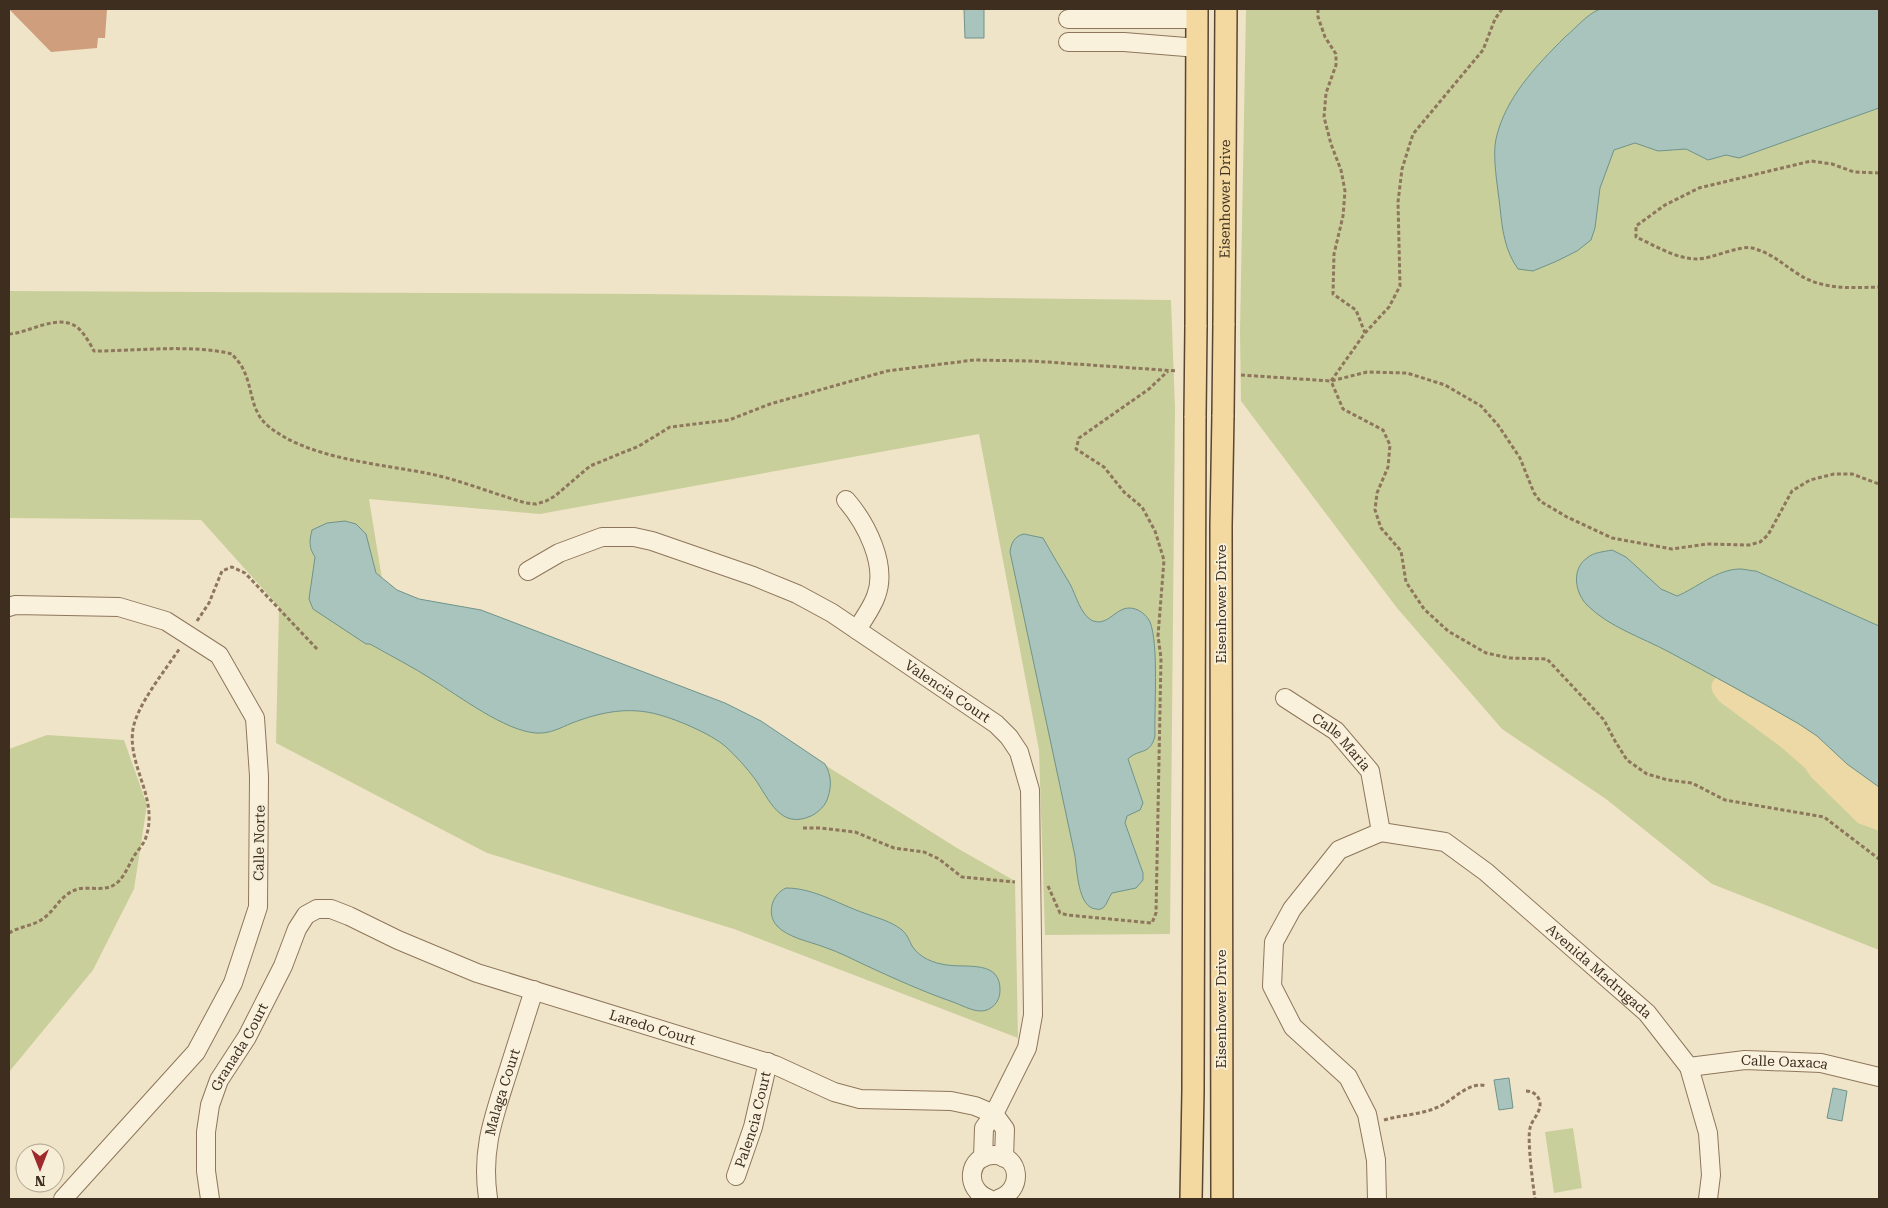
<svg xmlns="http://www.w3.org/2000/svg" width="1888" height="1208" font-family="'Roboto Serif',serif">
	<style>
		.green { fill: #c9cf9b }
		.sand { fill: #ecd9a5 }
		.water { fill: #a9c4bc; stroke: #6f938a }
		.building { fill: #cf9f7d }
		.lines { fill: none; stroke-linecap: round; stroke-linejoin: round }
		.minor-casing { stroke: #8d765c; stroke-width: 20 }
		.major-casing { stroke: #5b4430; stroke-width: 24 }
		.path { stroke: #8d765c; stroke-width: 3; stroke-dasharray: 4 2.5; stroke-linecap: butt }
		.minor { stroke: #faf1dc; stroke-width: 18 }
		.major { stroke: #f3d9a0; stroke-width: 21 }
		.major-bridge-casing { stroke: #5b4430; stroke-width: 24; stroke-linecap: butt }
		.major-bridge { stroke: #f3d9a0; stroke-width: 21 }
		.labels { text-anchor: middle; stroke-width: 4; stroke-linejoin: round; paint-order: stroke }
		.street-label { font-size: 14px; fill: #3d2e20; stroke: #f7eed8 }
	</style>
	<rect width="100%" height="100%" fill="#f0e4c8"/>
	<path class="green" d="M 1246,9 L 1879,9 L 1879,950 L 1712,884 L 1606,799 L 1502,729 L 1397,608 L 1241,401 L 1240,331 Z
		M 9,291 L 646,294 L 1171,300 L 1175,408 L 1170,934 L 1045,935 L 1039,750 L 979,434 L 540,514 L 369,499 L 384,591 L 525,627 L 763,726 L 957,848 L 1015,881 L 1018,1038 L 734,929 L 487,853 L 276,743 L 279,607 L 201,520 L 9,518 Z
		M 47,735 L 124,740 L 147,805 L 134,889 L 93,970 L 9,1072 L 9,749 Z
		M 1573,1128 L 1582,1188 L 1554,1193 L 1545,1132 Z"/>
	<path class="sand" d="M 1716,678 L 1799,724 L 1817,736 L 1847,764 L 1879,787 L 1879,831 L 1858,823 L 1811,777 L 1805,768 L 1781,747 L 1720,702 C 1713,694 1707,686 1716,678 Z"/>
	<path class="water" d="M 964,9 L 984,9 L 984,38 L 965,38 Z
		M 1600,9 L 1879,9 L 1879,108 L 1739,158 L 1726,155 L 1708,160 L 1686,149 L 1658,151 L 1635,143 L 1614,150 L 1600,188 L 1595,228 L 1591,240 L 1577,251 L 1557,261 L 1533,271 L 1518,269 C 1505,251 1502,229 1500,207 C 1498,189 1492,156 1496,139 C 1505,98 1536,66 1565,37 C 1577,27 1586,15 1600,9 Z
		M 345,521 L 356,524 L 366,534 L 376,573 L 397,590 L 419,599 L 481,610 L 725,703 L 761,721 L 825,764 C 831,775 832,785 828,797 C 826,805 819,812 811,816 C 780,830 769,799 755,779 C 746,767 736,756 725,746 C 711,734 678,720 660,715 C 629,706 601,712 572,723 C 560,728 550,734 536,733 C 505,731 459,696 433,680 C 413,667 391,656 370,644 L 366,644 L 313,609 L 309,599 L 315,557 C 309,548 309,542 312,530 L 327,523 Z
		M 1024,534 L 1043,538 C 1052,554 1061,569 1070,584 C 1076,595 1080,613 1091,620 C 1107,628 1115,608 1129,608 C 1138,608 1146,614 1150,622 C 1159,644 1154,710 1155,736 C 1150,756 1139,748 1128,759 L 1143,803 L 1140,810 L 1127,816 L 1125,823 L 1143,873 L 1143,880 L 1136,888 L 1112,893 C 1109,897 1107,904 1104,907 C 1102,909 1099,910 1096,909 C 1078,908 1077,870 1075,856 L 1010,552 C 1011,544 1014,536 1024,534 Z
		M 1612,550 L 1626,557 L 1661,589 L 1677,596 C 1697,588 1717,569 1740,569 C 1745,569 1751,571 1756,571 L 1879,626 L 1879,787 L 1847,764 L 1817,736 L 1799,724 C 1756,699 1712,675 1669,652 C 1641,637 1609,627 1587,605 C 1575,593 1571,569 1587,558 C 1594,552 1603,552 1612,550 Z
		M 786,888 C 814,888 838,904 864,913 C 877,918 891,921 902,930 C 907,934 909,940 912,946 C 920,958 933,963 947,965 C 968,968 1001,960 1000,991 C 1000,1001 992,1011 981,1011 C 972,1011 961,1005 953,1002 C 924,992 893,978 865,965 C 852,959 839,952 824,947 C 808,941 789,938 777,926 C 766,914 772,894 786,888 Z
		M 1509,1078 L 1513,1108 L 1499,1110 L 1494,1080 Z
		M 1833,1088 L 1847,1091 L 1842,1121 L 1827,1118 Z"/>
	<path class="building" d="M 9,9 L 107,9 L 105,38 L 98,38 L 97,48 L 51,52 Z"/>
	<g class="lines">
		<g class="minor-casing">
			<g id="minor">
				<path d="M 1068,19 L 1197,19"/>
				<path d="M 1068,42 L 1124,42 L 1198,48"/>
				<path d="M 846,500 C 866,523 888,565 876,596 C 872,608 863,619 857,630"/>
				<path id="s1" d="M 528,571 L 559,553 L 602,537 L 634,537 L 652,541 L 753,576 L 797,594 L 832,613 L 996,724 L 1009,737 L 1019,752 L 1030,790 L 1033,1015 L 1027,1048 L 994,1114 L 984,1128 L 983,1158"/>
				<path d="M 9,607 L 15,605 L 119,607 L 166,621 L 219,655 L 255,718 L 259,776 L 258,907 L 233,983 L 196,1052 L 63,1199"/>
				<path id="s2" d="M 1285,698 L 1336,731 L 1370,771 L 1381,832"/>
				<path id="s3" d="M 1381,832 L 1445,842 L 1486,872 L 1647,1013 L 1689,1067 L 1708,1133 L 1711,1175 L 1708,1199"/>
				<path id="s4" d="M 1689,1067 L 1745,1060 L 1821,1063 L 1879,1077"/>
				<path d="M 994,1114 L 1005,1129 L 1004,1158"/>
				<path id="s5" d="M 736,1176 L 753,1127 L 768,1062"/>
				<path id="s6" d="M 488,1198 C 481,1151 493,1119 507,1075 C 516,1047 525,1018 534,990"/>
				<path id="s7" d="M 210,1199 L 206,1171 L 206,1132 L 210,1105 L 219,1080 L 247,1037 L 283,966 L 297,929 L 306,915 L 317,909 L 331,909 L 349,916 L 398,940 L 477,973 L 775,1065 L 834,1092 L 860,1099 L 951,1101 L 975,1106 L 994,1114"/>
				<path d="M 989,1199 C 964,1190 967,1155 994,1155 C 1021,1155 1024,1191 998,1199"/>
				<path d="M 1377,1199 L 1376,1160 L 1367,1114 L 1348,1077 L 1293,1027 L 1272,986 L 1274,942 L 1292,909 L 1339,850 L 1381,832"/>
			</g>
		</g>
		<g class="major-casing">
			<g id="major">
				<path id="s8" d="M 1224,325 L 1226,9"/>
				<path d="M 1196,327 L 1197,9"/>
				<path d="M 1191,1199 L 1193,1091 L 1195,416"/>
				<path d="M 1222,1199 L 1221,526 L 1223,415"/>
			</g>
		</g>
		<path class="path" d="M 1318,9 L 1318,17 L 1325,37 L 1336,54 L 1336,65 L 1326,93 L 1324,117 L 1331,144 L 1341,170 L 1345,191 L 1343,216 L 1334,254 L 1333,294 L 1356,310 L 1365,333
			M 1502,9 L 1495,19 L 1483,50 L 1413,134 L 1402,169 L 1398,202 L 1400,286 L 1389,307 L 1365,333 L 1331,381 L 1343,409 L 1383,430 L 1390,445 L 1388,467 L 1377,493 L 1375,510 L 1381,528 L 1401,551 L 1406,582 L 1424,609 L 1448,631 L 1486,653 L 1510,658 L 1547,659 L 1604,720 L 1615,741 L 1627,760 L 1647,774 L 1668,780 L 1692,783 L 1725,800 L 1824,817 L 1879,859
			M 1879,173 L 1854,172 L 1832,164 L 1811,161 L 1699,188 L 1665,205 L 1636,226 L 1636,237 C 1654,245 1676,259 1697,259 C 1711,259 1740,245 1752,248 C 1771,253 1780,262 1795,272 C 1820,290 1850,288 1879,287
			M 9,334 C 30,333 59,312 78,328 C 85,334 90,344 94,351 C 137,351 191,344 232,354 C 236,359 241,364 243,369 C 253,388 250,410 267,425 C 306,459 382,464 431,474 C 463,481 494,494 526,503 L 536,504 L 546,501 L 555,496 L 590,466 L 639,446 L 670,427 L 729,420 L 770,404 L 887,371 L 974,360 L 1032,361 L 1177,371
			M 1241,375 L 1331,381 L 1367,372 L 1407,373 L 1445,385 L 1481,406 L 1498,425 L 1520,458 L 1534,493 L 1540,501 L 1567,517 L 1612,538 L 1672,549 L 1707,544 L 1749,545 L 1760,542 L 1768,535 L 1792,491 L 1810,480 L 1834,474 L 1852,474 L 1879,484
			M 197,621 L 209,603 L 222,571 L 232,567 L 245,573 L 318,650
			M 803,828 L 821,828 L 855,832 L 894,848 L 924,852 L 939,859 L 962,877 L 1015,882
			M 1048,886 L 1060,913 L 1067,915 L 1152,923 L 1156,913 L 1161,658 L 1158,636 L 1164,560 L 1155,531 L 1142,507 L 1124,492 L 1104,467 L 1076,449 L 1079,438 L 1149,389 L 1168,371
			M 9,933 C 20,926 34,926 44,918 C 56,909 61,894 78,889 C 91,886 106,893 118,882 C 125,875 129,865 134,856 C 138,850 144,844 146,837 C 159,798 127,766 133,729 C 137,705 166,669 180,648
			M 1526,1091 C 1533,1091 1538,1095 1540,1102 C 1541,1113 1532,1119 1530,1128 C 1527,1140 1533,1185 1535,1199
			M 1384,1120 C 1404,1114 1425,1115 1444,1104 C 1456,1097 1471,1081 1486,1086"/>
		<use href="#minor" class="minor"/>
		<use href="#major" class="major"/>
		<g class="major-bridge-casing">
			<path id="major-bridge" d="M 1223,415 L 1224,325
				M 1195,416 L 1196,327"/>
		</g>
		<use href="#major-bridge" class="major-bridge"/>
	</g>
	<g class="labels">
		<g class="street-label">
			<text dy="5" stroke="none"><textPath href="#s8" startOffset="126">Eisenhower Drive</textPath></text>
			<text transform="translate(1221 604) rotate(-90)" y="5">Eisenhower Drive</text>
			<text dy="5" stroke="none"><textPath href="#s1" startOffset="466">Valencia Court</textPath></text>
			<text dy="5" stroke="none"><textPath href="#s2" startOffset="72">Calle Maria</textPath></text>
			<text transform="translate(259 843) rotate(-89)" y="5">Calle Norte</text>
			<text dy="5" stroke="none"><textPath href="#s3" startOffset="266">Avenida Madrugada</textPath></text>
			<text transform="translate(1221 1009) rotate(-90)" y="5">Eisenhower Drive</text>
			<text dy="5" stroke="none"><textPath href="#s7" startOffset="678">Laredo Court</textPath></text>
			<text dy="5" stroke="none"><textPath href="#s7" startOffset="160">Granada Court</textPath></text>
			<text dy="5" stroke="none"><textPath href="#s4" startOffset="96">Calle Oaxaca</textPath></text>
			<text dy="5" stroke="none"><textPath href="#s6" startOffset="108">Malaga Court</textPath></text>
			<text dy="5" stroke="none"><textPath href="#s5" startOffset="59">Palencia Court</textPath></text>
		</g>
	</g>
	<rect width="1888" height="1208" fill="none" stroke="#3d2e20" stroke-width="20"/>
	<g transform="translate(40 1168) rotate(180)"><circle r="24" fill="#f7eed8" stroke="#ada18e"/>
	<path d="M0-4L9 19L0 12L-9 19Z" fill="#9e2a2b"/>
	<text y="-8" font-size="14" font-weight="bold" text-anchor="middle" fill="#3d2e20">N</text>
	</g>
</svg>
